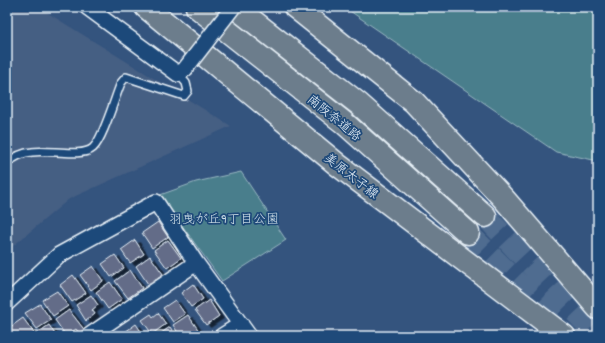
<svg xmlns="http://www.w3.org/2000/svg" width="605" height="343" font-family="Dekko,'Klee One',sans-serif">
	<style>
		.built { fill: #455e83 }
		.green { fill: #4a7e8c; stroke: #99b8c2 }
		.building { fill: #646c88; stroke: #e8f1f8; filter: url(#shadow) }
		.lines { fill: none; stroke-linecap: round; stroke-linejoin: round }
		.motorway-tunnel { stroke: #4f6c90; stroke-width: 22; stroke-dasharray: 22 11; stroke-linecap: butt }
		.service-casing { stroke: #e8f1f8; stroke-width: 10 }
		.minor-casing { stroke: #e8f1f8; stroke-width: 18 }
		.primary-casing { stroke: #e8f1f8; stroke-width: 25 }
		.motorway-casing { stroke: #e8f1f8; stroke-width: 25 }
		.service { stroke: #1f4a7a; stroke-width: 7 }
		.minor { stroke: #1f4a7a; stroke-width: 15 }
		.primary { stroke: #6c7d8c; stroke-width: 22 }
		.motorway { stroke: #6c7d8c; stroke-width: 22 }
		.minor-bridge-casing { stroke: #e8f1f8; stroke-width: 18; stroke-linecap: butt }
		.minor-bridge { stroke: #1f4a7a; stroke-width: 15 }
		.labels { text-anchor: middle; stroke-width: 3.5; stroke-linejoin: round; paint-order: stroke }
		.street-label { font-size: 13px; fill: #e8f1f8; stroke: #1f4a7a }
		.park-label { font-size: 13px; fill: #d0e0e8; stroke: #1f4a7a }
	</style>
	<defs>
		<filter id="shadow"><feDropShadow dx="4.5" dy="2.5" stdDeviation="0" flood-color="#0009"/></filter>
	</defs>
	<rect width="100%" height="100%" fill="#34547e"/>
	<filter id="ink" filterUnits="userSpaceOnUse"><feTurbulence type="fractalNoise" baseFrequency=".025" numOctaves="2"/><feDisplacementMap in="SourceGraphic" scale="8" xChannelSelector="R" yChannelSelector="G"/><feConvolveMatrix kernelMatrix="1 2 1 2 8 2 1 2 1" color-interpolation-filters="sRGB"/></filter>
	<g filter="url(#ink)">
		<path class="built" d="M 7,7 L 38,7 L 231,126 L 69,199 L 7,251 Z"/>
		<path class="green" d="M 344,7 L 598,7 L 598,161 L 556,152 Z
			M 241,172 L 286,240 L 222,281 L 160,195 L 196,182 Z"/>
		<path class="building" d="M 158,222 L 168,237 L 152,248 L 142,233 Z
			M 135,240 L 144,254 L 130,263 L 121,250 Z
			M 168,240 L 181,258 L 167,268 L 154,250 Z
			M 115,255 L 124,268 L 111,277 L 102,264 Z
			M 150,256 L 163,274 L 148,284 L 136,266 Z
			M 93,266 L 103,281 L 91,290 L 80,275 Z
			M 130,270 L 142,288 L 128,298 L 115,281 Z
			M 73,275 L 86,293 L 72,302 L 60,285 Z
			M 110,282 L 122,299 L 108,309 L 96,292 Z
			M 193,284 L 203,299 L 191,307 L 181,293 Z
			M 57,291 L 68,306 L 53,316 L 42,300 Z
			M 91,295 L 98,305 L 92,310 L 95,314 L 86,321 L 76,305 Z
			M 175,300 L 185,314 L 173,322 L 163,308 Z
			M 209,300 L 219,316 L 206,325 L 195,310 Z
			M 40,304 L 51,320 L 37,329 L 25,313 Z
			M 69,310 L 86,332 L 81,336 L 76,329 L 66,336 L 55,320 Z
			M 158,313 L 166,324 L 152,334 L 142,320 L 151,314 L 153,317 Z
			M 188,315 L 199,331 L 193,336 L 180,336 L 173,325 Z
			M 23,318 L 34,333 L 29,336 L 15,336 L 9,328 Z
			M 136,324 L 144,336 L 128,336 L 125,332 Z
			M 49,325 L 56,336 L 37,336 L 36,334 Z
			M 170,327 L 176,336 L 157,336 Z"/>
		<g class="lines">
			<path class="motorway-tunnel" d="M 485,216 L 598,336
				M 468,233 L 557,322"/>
			<g class="service-casing">
				<path id="service" d="M 7,163 C 14,157 22,153 32,152 C 47,149 82,158 93,148 C 103,139 115,97 121,83 L 126,77 L 184,96 L 188,91 L 186,83 L 178,74"/>
			</g>
			<g class="minor-casing">
				<path id="minor" d="M 87,7 L 178,74 L 185,69
					M 7,303 L 59,255 L 156,202 L 196,263 L 249,336
					M 89,336 L 196,263
					M 222,336 L 241,324"/>
			</g>
			<g class="primary-casing">
				<path id="primary" d="M 146,7 L 338,165 L 564,336
					M 295,7 L 414,102 L 504,199 L 598,308"/>
			</g>
			<g class="motorway-casing">
				<path id="motorway" d="M 197,7 L 343,122 L 468,233
					M 235,7 L 359,104 L 485,216"/>
			</g>
			<use href="#service" class="service"/>
			<use href="#minor" class="minor"/>
			<use href="#primary" class="primary"/>
			<use href="#motorway" class="motorway"/>
			<g class="minor-bridge-casing">
				<path id="minor-bridge" d="M 185,69 L 233,7"/>
			</g>
			<use href="#minor-bridge" class="minor-bridge"/>
		</g>
	</g>
	<g class="labels">
		<g class="street-label">
			<text transform="translate(335 117) rotate(39)" y="5">南阪奈道路</text>
			<text transform="translate(352 175) rotate(38)" y="5">美原太子線</text>
		</g>
		<g class="park-label">
			<text x="224" y="223">羽曳が丘9丁目公園</text>
		</g>
	</g>
	<rect width="605" height="343" fill="none" stroke="#1f4a7a" stroke-width="24"/>
	<rect x="12" y="12" width="581" height="319" fill="none" stroke="#e8f1f8" stroke-width="1.5" filter="url(#ink)"/>
</svg>
